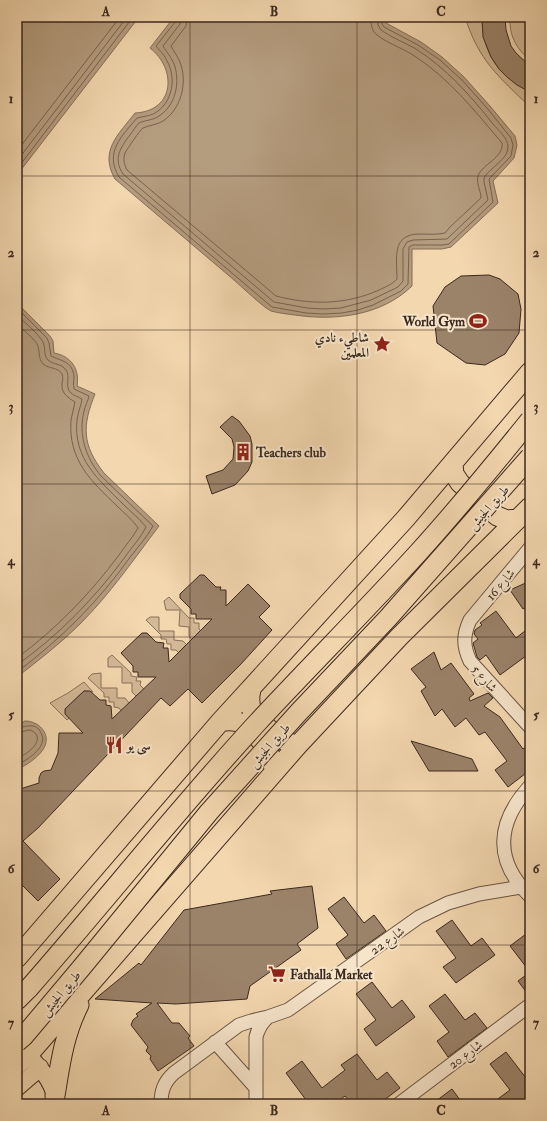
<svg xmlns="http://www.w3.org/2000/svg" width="547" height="1121" font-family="'IM FELL Double Pica',Amiri,serif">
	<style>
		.green { fill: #d4b997; stroke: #88715b }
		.water { fill: #b49c7e; stroke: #846e58 }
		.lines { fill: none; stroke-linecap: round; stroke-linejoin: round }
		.shore { stroke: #78624e; stroke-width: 1 }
		.building { fill: #9b836a; stroke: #3b291f }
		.minor-casing { stroke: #695443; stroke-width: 15 }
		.major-casing { stroke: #3b291f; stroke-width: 18 }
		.highway-casing { stroke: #3b291f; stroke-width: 21 }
		.minor { stroke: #f7e5cb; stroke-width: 13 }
		.major { stroke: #f3d7af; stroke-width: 16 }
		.highway { stroke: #f3d7af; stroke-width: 19 }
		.highway-bridge-casing { stroke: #3b291f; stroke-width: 21; stroke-linecap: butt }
		.highway-bridge { stroke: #f3d7af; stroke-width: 19 }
		.grid { fill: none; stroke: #3b291f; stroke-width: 1; stroke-opacity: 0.55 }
		.labels { text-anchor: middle; stroke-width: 4; stroke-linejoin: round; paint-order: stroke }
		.poi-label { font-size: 13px; font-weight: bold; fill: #3b291f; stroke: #f7e5cb; text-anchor: start }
		.street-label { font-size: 13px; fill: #3b291f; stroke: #f7e5cb }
		.neatline { fill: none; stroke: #3b291f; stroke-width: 1.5 }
		.grid-label { font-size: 13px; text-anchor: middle; font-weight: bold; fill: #3b291f }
	</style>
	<rect width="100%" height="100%" fill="#f3d7af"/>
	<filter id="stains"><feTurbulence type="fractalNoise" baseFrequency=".005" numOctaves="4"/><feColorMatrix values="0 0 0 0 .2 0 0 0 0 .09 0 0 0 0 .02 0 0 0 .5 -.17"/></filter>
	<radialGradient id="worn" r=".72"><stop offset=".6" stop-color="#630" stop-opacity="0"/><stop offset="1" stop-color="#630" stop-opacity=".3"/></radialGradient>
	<path class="green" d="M 465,17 L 482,17 C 482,53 498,76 530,91 L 530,107 C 498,76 479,61 465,17 Z
		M 510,17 L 530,17 L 530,60 C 516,49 509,35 510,17 Z
		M 169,597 L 189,618 L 194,618 L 194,623 L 199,623 L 199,629 L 204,634 L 192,640 L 189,636 L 189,627 L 179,626 L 180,610 L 166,610 L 164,601 Z
		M 150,617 L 159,617 L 159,631 L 174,631 L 174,640 L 183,641 L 187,645 L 182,656 L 176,650 L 171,650 L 171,644 L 167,644 L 166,639 L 161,639 L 161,635 L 146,620 Z
		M 112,655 L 131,673 L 131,676 L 137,677 L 136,681 L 141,681 L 140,685 L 147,692 L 136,696 L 132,692 L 132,683 L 122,683 L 122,667 L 108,667 L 108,658 Z
		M 101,673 L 101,688 L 117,688 L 117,698 L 125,698 L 129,703 L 124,714 L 119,708 L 114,707 L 114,702 L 109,702 L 109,697 L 104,697 L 104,693 L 88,678 L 92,674 Z
		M 84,682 L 93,692 L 84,691 L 65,709 L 69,718 L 67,720 L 50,703 L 68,693 Z"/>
	<path class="water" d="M 17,17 L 139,17 L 17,175 Z
		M 174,17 L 386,17 L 386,23 L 421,42 L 442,57 L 464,77 L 490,106 L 515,136 L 517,145 L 514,158 L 493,181 L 498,203 L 451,247 L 442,249 L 412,249 L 412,286 C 381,316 335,321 295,315 C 287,314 278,313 271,311 C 264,308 241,286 234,280 C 194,246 155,213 115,179 C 99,151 118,135 135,113 C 175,111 177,69 150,48 Z
		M 17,303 L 50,336 L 53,341 L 54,353 C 71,356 80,369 77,386 L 95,394 C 82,426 82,445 104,473 L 159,526 C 134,559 110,594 80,624 C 61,643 39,660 17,677 Z
		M 25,721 C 41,721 53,737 42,751 C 36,759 26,765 17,770 L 17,725 Z"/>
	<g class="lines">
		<path class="shore" d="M 177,17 L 176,21 L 156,46 C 159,50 164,54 166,59 C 176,75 174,99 158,111 C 152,116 145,116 137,118 C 122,136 104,152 119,177 L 272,307 L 306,313 L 323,314 L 342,313 L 358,310 L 373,305 L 401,291 L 408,284 L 409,247 L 413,245 L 442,245 L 449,244 L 493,202 L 489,179 L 511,156 L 513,145 L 511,138 L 487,108 L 462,80 L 440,60 L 418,45 L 384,27 L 382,24 L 382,17
			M 182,17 L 180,24 L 163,46 C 167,53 173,59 175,67 C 180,84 175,106 159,116 C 154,120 142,121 139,123 C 136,126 133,131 130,135 C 120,148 113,159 123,174 L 274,302 L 307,308 L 323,309 L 341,308 L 371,300 L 398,287 L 403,281 L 403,249 L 407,242 L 413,240 L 447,239 L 488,200 L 484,182 L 484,178 C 490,167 508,160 508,147 C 508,138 498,130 493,124 C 471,96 446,68 416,49 C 404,42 392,38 381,30 L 378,25 L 377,17
			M 188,17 L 186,26 L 171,46 C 174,52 179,58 181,65 C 187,84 181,109 163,121 C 157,125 149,125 143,128 C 140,130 127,149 125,153 C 123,159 124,164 127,170 L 276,296 C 311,305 346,305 379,290 C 385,287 393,284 397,279 C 397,258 391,234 420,234 C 428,234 437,235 445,233 L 450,227 L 481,198 C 481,191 476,184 478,176 C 482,164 504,158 502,143 C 475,111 449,78 413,55 C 404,49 380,40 374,32 C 371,27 371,22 371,17
			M 17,151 L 120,17
			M 17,161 L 127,17
			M 17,169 L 133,17
			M 17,308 L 47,338 L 49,343 L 51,356 C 61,361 72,361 74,376 C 74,380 73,384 74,389 L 89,396 C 88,401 85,406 84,411 C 78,435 86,458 101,476 L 153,526 C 147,537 138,547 131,556 C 99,601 61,639 17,672
			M 17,315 C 25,323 37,332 43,342 C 46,348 43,355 48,360 C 53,365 61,363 66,370 C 71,377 64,387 71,393 C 74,396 79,397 82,399 C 81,406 78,412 77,420 C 73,459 99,480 124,505 C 131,512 140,519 146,527 C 141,537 132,547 125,557 C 94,599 59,635 17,665
			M 17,324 C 22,329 36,340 38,346 C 40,353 38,358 43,364 C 49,369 58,367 62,374 C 63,377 63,380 62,383 C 61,393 67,397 75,402 C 74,408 72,414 71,420 C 68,460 91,481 117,506 C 124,513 133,520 138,528 C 133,537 125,546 119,555 C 90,594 56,629 17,658
			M 17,728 C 29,726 39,721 43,739 C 41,752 28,759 17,765
			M 17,733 C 21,733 25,730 30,730 C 33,731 36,733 37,736 C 40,746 24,755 17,759"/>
	</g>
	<path class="building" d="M 482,17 L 505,17 L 506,30 L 511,46 L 516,53 L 530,66 L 530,92 L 517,85 L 507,77 L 499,69 L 491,57 L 483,37 Z
		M 489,275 L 500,279 L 518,294 L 521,309 L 519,333 L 505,354 L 485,365 L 466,363 L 437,343 L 433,306 L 445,287 L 461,276 Z
		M 232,416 L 239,421 L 250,436 L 252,444 L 252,462 L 248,471 L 235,485 L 212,494 L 206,476 L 223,470 L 233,459 L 234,447 L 232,439 L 220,427 Z
		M 200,575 L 204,575 L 216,587 L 221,587 L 220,590 L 226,590 L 226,606 L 248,584 L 270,606 L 259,617 L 272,630 L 241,664 L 202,703 L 188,689 L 170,706 L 161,698 L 38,828 L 23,841 L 60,879 L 38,901 L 17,880 L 17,790 L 39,783 L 39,778 L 41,773 L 44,771 L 51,770 L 58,753 L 59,733 L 83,733 L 65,714 L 65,709 L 84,691 L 90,691 L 100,700 L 106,700 L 106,705 L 111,706 L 112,719 L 156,677 L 138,677 L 138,672 L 133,672 L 133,666 L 121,653 L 142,633 L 147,633 L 156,642 L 164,643 L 163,648 L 168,648 L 169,662 L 212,619 L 196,619 L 196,614 L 191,614 L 191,609 L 180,598 L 180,594 Z
		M 530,581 L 530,605 L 523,609 L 510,590 Z
		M 496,611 L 516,638 L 530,627 L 530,653 L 500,675 L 486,655 L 480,660 L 477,657 L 473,643 L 478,639 L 474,634 L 475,630 L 482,625 L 480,623 Z
		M 434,652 L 441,670 L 451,663 L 474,694 L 469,698 L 470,701 L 488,693 L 493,698 L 484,706 L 500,717 L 523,749 L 530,744 L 530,770 L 508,787 L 495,770 L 507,761 L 485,732 L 479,735 L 466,718 L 455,727 L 442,709 L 435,716 L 421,691 L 426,687 L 411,669 Z
		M 411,741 L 472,759 L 478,771 L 429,771 Z
		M 312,886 L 318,928 L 297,944 L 301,950 L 250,986 L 247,999 L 176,1004 L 157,1003 L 172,1023 L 179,1023 L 190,1036 L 188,1038 L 194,1046 L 158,1071 L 150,1059 L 151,1056 L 146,1051 L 148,1047 L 131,1025 L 133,1020 L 138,1016 L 136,1014 L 152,1003 L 95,999 L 139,963 L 141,965 L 184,910 L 272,894 L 270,891 Z
		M 344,897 L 364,923 L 374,915 L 386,931 L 346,959 L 336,944 L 348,935 L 328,909 Z
		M 452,920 L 471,946 L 482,938 L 495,955 L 456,983 L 443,967 L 456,958 L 436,931 Z
		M 526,934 L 530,939 L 530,997 L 518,981 L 530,972 L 510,946 Z
		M 372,982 L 392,1008 L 402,1000 L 415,1017 L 376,1046 L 364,1029 L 376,1020 L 356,994 Z
		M 445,994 L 465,1020 L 475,1013 L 487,1028 L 448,1057 L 437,1041 L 449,1032 L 429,1006 Z
		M 506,1052 L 526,1078 L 530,1075 L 530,1101 L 526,1104 L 491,1104 L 510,1090 L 490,1064 Z
		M 357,1054 L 377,1080 L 387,1072 L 400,1088 L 379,1104 L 351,1104 L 345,1096 L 334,1104 L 309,1104 L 286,1073 L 302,1061 L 322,1088 L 345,1070 L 341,1065 Z
		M 452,1089 L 463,1104 L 432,1104 Z"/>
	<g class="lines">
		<g class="minor-casing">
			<path id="minor" d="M 530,548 L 470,620 C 463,635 463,646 470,661 L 530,727
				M 530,786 C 496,823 494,861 530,896
				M 215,1042 L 256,1088
				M 161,1104 C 161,1091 164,1082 174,1073 L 239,1025 L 251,1021 L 268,1017 L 288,1010 L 419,917 L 448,903 L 479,894 L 521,887
				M 256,1104 L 256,1037 C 258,1029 261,1023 268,1017
				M 399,1104 L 530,1005"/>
		</g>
		<g class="major-casing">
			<path id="major" d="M 19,1046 C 35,1062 52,1078 56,1100
				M 17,1088 L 32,1075 L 40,1067"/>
		</g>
		<g class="highway-casing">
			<path id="highway" d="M 453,465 L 454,474 L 460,483 L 497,516 L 507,520 L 518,519
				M 251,690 C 246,710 256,718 270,730 C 277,736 283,741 292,744
				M 220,722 C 239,717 250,727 261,741 C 267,748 271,754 272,763
				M 17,958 L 220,722 L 406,518 L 530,372
				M 17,1000 L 29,988
				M 17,1065 L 28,1055 L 298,745 L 399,637 L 530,507
				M 55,1096 C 60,1065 64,1034 79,1005"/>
		</g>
		<use href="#minor" class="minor"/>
		<use href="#major" class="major"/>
		<use href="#highway" class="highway"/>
		<g class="highway-bridge-casing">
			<path id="highway-bridge" d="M 29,988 C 106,900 178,809 257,723 C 310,666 365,611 417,554 C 456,511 493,466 530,420
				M 17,1042 L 24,1036 L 82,967 L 209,812 L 298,713 L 388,618 L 530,457"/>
		</g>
		<use href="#highway-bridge" class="highway-bridge"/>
	</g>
	<path class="grid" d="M 190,17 L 190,1104M 357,17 L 357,1104M 17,176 L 530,176M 17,330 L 530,330M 17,484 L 530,484M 17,637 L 530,637M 17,791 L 530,791M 17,945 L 530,945"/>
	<defs>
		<g id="stadium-bare" transform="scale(1.38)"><path d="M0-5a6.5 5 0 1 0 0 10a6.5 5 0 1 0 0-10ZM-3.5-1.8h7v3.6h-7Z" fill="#8f2418" stroke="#f7e5cb" stroke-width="2.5" paint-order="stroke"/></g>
		<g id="sight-bare" transform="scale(1.38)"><path d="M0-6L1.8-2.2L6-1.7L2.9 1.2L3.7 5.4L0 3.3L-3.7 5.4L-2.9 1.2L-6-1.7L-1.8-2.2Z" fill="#8f2418" stroke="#f7e5cb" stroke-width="2.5" paint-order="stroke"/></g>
		<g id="building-bare" transform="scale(1.38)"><path d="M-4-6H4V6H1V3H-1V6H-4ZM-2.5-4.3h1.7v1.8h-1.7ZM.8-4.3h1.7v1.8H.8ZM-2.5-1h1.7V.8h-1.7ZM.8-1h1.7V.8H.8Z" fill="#8f2418" stroke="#f7e5cb" stroke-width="2.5" paint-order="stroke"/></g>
		<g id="restaurant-bare" transform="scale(1.38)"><path d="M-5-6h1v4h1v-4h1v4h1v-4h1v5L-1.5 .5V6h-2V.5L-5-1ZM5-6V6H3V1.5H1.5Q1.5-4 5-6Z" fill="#8f2418" stroke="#f7e5cb" stroke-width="2.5" paint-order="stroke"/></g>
		<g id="supermarket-bare" transform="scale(1.38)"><path d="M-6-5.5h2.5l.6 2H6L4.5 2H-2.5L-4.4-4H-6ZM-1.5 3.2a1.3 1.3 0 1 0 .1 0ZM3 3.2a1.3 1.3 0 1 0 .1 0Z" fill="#8f2418" stroke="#f7e5cb" stroke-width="2.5" paint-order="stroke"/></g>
	</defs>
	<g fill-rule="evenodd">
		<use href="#stadium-bare" x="478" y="321"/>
		<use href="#sight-bare" x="382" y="344"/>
		<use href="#building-bare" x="243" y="452"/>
		<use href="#restaurant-bare" x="114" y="745"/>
		<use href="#supermarket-bare" x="277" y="974"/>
	</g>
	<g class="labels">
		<g class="poi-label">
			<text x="465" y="326" text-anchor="end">World Gym</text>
			<text x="369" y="342" text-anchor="end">شاطيء نادي<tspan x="369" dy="15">المعلمين</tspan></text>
			<text x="256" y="457">Teachers club</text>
			<text x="127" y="750">سى يو</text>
			<text x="290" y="979">Fathalla Market</text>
		</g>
		<g class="street-label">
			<text transform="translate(488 507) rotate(-48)" y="5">طريق الجيش</text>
			<text transform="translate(500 584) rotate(-50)" y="5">شارع 16</text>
			<text transform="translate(485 678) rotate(48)" y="5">شارع 5</text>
			<text transform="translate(269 745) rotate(-48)" y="5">طريق الجيش</text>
			<text transform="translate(387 940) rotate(-35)" y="5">شارع 22</text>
			<text transform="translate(60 993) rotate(-50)" y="5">طريق الجيش</text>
			<text transform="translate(465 1054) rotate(-37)" y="5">شارع 20</text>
		</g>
	</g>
	<rect width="547" height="1121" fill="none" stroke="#f3d7af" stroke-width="44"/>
	<rect x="22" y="22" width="503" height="1077" class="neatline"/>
	<g class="grid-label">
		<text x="106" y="16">A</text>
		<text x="274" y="16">B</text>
		<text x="441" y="16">C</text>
		<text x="11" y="103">1</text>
		<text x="536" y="103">1</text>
		<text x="11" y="257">2</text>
		<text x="536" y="257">2</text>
		<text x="11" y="411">3</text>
		<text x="536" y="411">3</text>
		<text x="11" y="565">4</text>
		<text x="536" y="565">4</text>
		<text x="11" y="719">5</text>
		<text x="536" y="719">5</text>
		<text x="11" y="873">6</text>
		<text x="536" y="873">6</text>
		<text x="11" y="1027">7</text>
		<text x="536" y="1027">7</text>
		<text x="106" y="1115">A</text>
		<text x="274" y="1115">B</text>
		<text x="441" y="1115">C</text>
	</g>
	<rect width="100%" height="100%" filter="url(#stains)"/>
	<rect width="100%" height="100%" fill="url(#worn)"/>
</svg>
